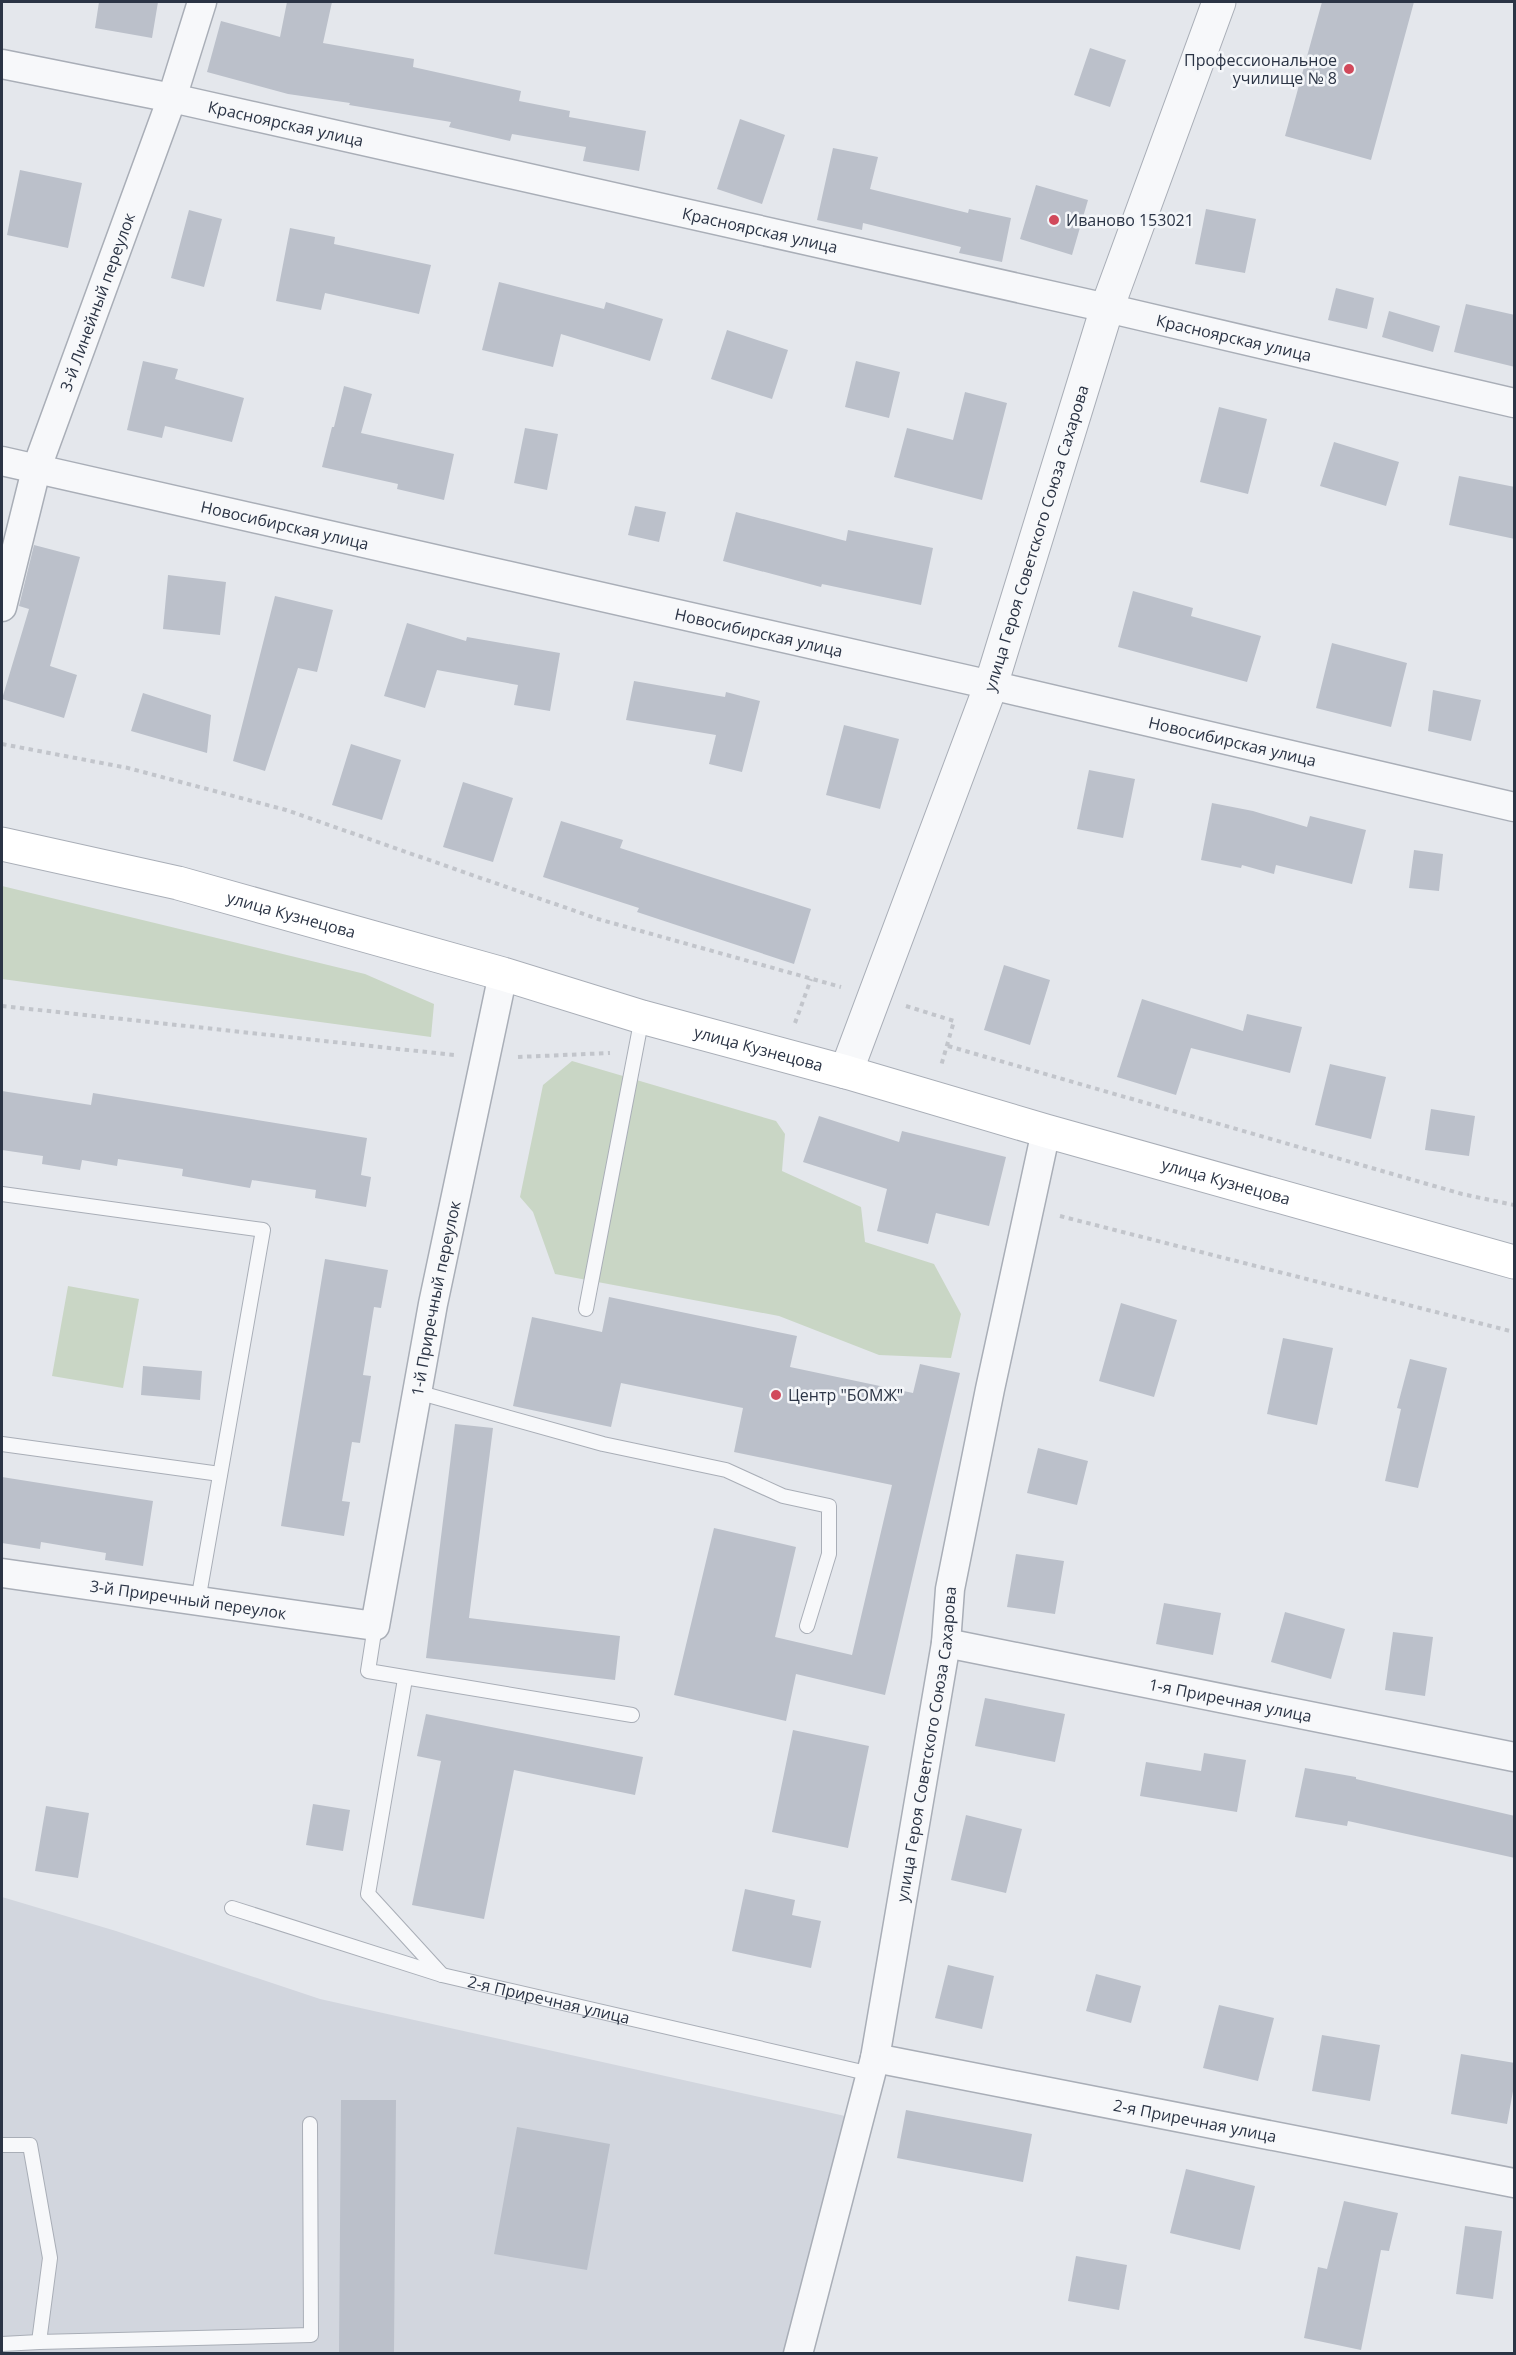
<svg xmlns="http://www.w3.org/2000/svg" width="1516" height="2355" font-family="'Open Sans',sans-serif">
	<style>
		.built { fill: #d2d6de }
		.green { fill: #c9d6c5 }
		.building { fill: #bbc0ca }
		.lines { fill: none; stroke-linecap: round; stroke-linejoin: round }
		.service-casing { stroke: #a9aeb7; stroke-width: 16 }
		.minor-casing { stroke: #a9aeb7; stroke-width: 31 }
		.tertiary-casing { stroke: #a9aeb7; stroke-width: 35 }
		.secondary-casing { stroke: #a9aeb7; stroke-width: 35 }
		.path { stroke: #c2c5cb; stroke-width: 4; stroke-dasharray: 4.5 4.5; stroke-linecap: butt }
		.service { stroke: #f7f8fa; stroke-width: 14 }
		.minor { stroke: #f7f8fa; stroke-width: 28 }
		.tertiary { stroke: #f7f8fa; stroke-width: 33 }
		.secondary { stroke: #fff; stroke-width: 33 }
		.poi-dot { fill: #d1495b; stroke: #f4f6f9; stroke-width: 2 }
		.labels { text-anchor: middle; stroke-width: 5; stroke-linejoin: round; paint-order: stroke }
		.poi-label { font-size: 16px; fill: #2b3445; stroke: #f4f6f9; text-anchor: start }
		.street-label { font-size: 16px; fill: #2b3445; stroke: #f4f6f9 }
	</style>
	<rect width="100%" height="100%" fill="#e4e7ec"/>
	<path class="built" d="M 2,1897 L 116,1931 L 320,1999 L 854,2118 L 794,2353 L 2,2353 Z"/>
	<path class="green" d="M 2,886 L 365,974 L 434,1004 L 431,1037 L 2,979 Z
		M 572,1061 L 776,1121 L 785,1134 L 782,1171 L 861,1207 L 865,1242 L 934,1264 L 961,1314 L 951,1358 L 879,1355 L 779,1316 L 555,1274 L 533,1212 L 520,1197 L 543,1085 Z
		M 68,1286 L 139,1299 L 123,1388 L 52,1376 Z"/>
	<path class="building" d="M 99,2 L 158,2 L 152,38 L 95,28 Z
		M 287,2 L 332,2 L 323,43 L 414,59 L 413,67 L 521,91 L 519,101 L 570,111 L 569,117 L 646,131 L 639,171 L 583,161 L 586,147 L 512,134 L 510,141 L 449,127 L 451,122 L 349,105 L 350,103 L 288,94 L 207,72 L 221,21 L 280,37 Z
		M 1322,2 L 1414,2 L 1371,160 L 1285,136 Z
		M 1090,48 L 1126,60 L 1110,107 L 1074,95 Z
		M 740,119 L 785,135 L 762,204 L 717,189 Z
		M 833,148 L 878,157 L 870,189 L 968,213 L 969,209 L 1011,218 L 1002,262 L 959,253 L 961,247 L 863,223 L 862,230 L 817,220 Z
		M 20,170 L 82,183 L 68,248 L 7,235 Z
		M 1036,185 L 1088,200 L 1072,255 L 1020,239 Z
		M 1206,209 L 1256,219 L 1245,273 L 1195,264 Z
		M 189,210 L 222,219 L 204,287 L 171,278 Z
		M 290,228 L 335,237 L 334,244 L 431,265 L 419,314 L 325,293 L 321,310 L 276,301 Z
		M 499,282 L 604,309 L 606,302 L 663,319 L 650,361 L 561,334 L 553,367 L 482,350 Z
		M 1336,288 L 1374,298 L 1367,329 L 1328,320 Z
		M 1466,304 L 1515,315 L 1515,367 L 1454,352 Z
		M 1389,311 L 1440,326 L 1433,352 L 1382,337 Z
		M 727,330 L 788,350 L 772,399 L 711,379 Z
		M 143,361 L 178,369 L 175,379 L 244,398 L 232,442 L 165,426 L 162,438 L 127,430 Z
		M 856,361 L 900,372 L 889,418 L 845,407 Z
		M 344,386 L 372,394 L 361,433 L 454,454 L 444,500 L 397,489 L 398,484 L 322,467 L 332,427 L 334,427 Z
		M 965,392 L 1007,403 L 982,500 L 894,477 L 907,428 L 953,440 Z
		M 1219,407 L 1267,419 L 1248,494 L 1200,482 Z
		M 525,428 L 558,434 L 547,490 L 514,483 Z
		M 1334,442 L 1399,462 L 1386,506 L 1320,486 Z
		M 1459,476 L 1515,487 L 1515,539 L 1449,525 Z
		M 635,506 L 666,512 L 659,542 L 628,535 Z
		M 736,512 L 846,541 L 848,530 L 933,548 L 921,605 L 822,584 L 821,587 L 723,561 Z
		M 34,545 L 80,557 L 50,666 L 77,675 L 64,718 L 2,699 L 29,609 L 19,606 Z
		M 168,575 L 226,582 L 220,635 L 163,629 Z
		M 1133,591 L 1193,608 L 1191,616 L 1261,636 L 1247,682 L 1118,647 Z
		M 275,596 L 333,610 L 317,672 L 298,668 L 265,771 L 233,761 Z
		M 407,623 L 466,641 L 467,637 L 560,653 L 550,711 L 514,705 L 518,685 L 437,670 L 425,708 L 384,696 Z
		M 1332,643 L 1407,663 L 1391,727 L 1316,708 Z
		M 634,681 L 725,697 L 726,692 L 760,701 L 742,772 L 709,764 L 716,735 L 626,720 Z
		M 1433,690 L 1481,700 L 1471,741 L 1428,731 Z
		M 143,693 L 211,715 L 207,753 L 131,731 Z
		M 844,725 L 899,739 L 880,809 L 826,795 Z
		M 351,744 L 401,760 L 382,820 L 332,805 Z
		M 1089,770 L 1135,779 L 1123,838 L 1077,829 Z
		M 463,782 L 513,798 L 493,862 L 443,847 Z
		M 1212,803 L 1253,811 L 1307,827 L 1310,816 L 1366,830 L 1352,884 L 1276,865 L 1274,874 L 1242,865 L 1241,868 L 1201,860 Z
		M 561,821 L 623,840 L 620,848 L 811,909 L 794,964 L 637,912 L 639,908 L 543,877 Z
		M 1414,850 L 1443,854 L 1439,891 L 1409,888 Z
		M 1004,965 L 1050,980 L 1030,1045 L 984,1030 Z
		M 1142,999 L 1243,1031 L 1247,1014 L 1302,1027 L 1290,1073 L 1191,1048 L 1176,1095 L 1117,1077 Z
		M 1330,1064 L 1386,1077 L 1371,1139 L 1315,1125 Z
		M 2,1091 L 91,1105 L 93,1093 L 367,1138 L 361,1175 L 371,1177 L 366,1207 L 315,1198 L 316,1190 L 252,1180 L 250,1188 L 182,1176 L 183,1169 L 118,1159 L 117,1166 L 82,1160 L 80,1170 L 42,1164 L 43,1156 L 2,1150 Z
		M 1431,1109 L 1475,1116 L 1469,1156 L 1425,1150 Z
		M 819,1116 L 899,1142 L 902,1131 L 1006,1157 L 989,1226 L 936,1213 L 928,1244 L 877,1231 L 887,1189 L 803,1162 Z
		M 325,1259 L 388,1270 L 381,1308 L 374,1307 L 363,1375 L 371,1376 L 360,1443 L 352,1442 L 342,1501 L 350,1502 L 344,1536 L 281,1526 Z
		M 609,1297 L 797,1336 L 790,1367 L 913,1393 L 920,1364 L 960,1373 L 885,1695 L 796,1674 L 786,1721 L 674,1695 L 714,1528 L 796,1547 L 775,1637 L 852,1655 L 892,1485 L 734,1452 L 743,1408 L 621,1383 L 611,1427 L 513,1406 L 532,1317 L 602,1332 Z
		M 1121,1303 L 1177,1320 L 1154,1397 L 1099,1381 Z
		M 1283,1338 L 1333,1348 L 1317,1425 L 1267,1414 Z
		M 1410,1359 L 1447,1368 L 1418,1488 L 1385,1481 L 1401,1409 L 1397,1408 Z
		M 143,1366 L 202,1371 L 200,1400 L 141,1395 Z
		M 455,1424 L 493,1428 L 469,1618 L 620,1636 L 615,1680 L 426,1658 Z
		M 1038,1448 L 1088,1461 L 1077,1505 L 1027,1493 Z
		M 2,1477 L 153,1501 L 143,1566 L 105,1560 L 106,1553 L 41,1542 L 40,1549 L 2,1543 Z
		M 1016,1554 L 1064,1561 L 1055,1614 L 1007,1607 Z
		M 1164,1603 L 1221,1613 L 1213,1655 L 1156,1644 Z
		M 1285,1612 L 1345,1629 L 1331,1679 L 1271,1662 Z
		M 1393,1632 L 1433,1637 L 1425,1696 L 1385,1690 Z
		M 985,1698 L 1065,1714 L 1055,1762 L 975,1746 Z
		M 426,1714 L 643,1757 L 635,1795 L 514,1770 L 484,1919 L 412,1905 L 441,1761 L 417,1756 Z
		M 793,1730 L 869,1746 L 848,1848 L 772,1832 Z
		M 1204,1753 L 1246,1760 L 1237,1812 L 1140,1796 L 1146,1762 L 1201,1771 Z
		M 1305,1768 L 1356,1777 L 1356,1779 L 1515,1816 L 1515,1858 L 1348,1821 L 1347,1826 L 1295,1817 Z
		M 313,1804 L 350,1810 L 343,1851 L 306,1845 Z
		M 46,1806 L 89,1813 L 78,1878 L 35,1871 Z
		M 966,1815 L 1022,1829 L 1006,1893 L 951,1880 Z
		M 745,1889 L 795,1900 L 792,1915 L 821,1921 L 811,1968 L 732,1951 Z
		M 948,1965 L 994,1976 L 982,2029 L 935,2018 Z
		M 1096,1974 L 1141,1986 L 1131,2023 L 1086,2011 Z
		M 1219,2005 L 1274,2018 L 1258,2081 L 1203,2068 Z
		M 1322,2035 L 1380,2045 L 1370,2101 L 1312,2091 Z
		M 1461,2054 L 1515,2063 L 1515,2080 L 1507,2124 L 1451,2114 Z
		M 341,2100 L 396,2100 L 394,2354 L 339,2354 Z
		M 906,2110 L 1032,2134 L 1023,2182 L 897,2158 Z
		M 517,2127 L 610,2144 L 587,2270 L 494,2254 Z
		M 1186,2169 L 1255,2186 L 1240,2250 L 1170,2233 Z
		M 1344,2201 L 1398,2213 L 1389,2251 L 1381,2250 L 1361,2350 L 1304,2338 L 1318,2267 L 1327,2269 Z
		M 1465,2226 L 1502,2231 L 1493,2299 L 1456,2294 Z
		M 1076,2256 L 1127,2265 L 1119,2310 L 1068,2301 Z"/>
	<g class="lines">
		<g class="service-casing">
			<g id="service">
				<path d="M 2,1194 L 263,1230 L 198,1601"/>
				<path d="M 586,1309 L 642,1017"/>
				<path d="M 417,1392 L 603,1444 L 726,1470 L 783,1496 L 829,1506 L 829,1554 L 807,1626"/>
				<path d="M 2,1444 L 220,1474"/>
				<path d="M 375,1626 L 368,1671 L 632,1715"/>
				<path d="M 405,1679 L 368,1894 L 442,1975"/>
				<path id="s1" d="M 232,1908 L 442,1975 L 871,2074"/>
				<path d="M 2,2145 L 30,2145 L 50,2258 L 39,2342 L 311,2335 L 310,2124"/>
				<path d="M 2,2344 L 39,2342"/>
			</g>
		</g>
		<g class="minor-casing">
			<g id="minor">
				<path id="s2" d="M 2,64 L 172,98 L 1107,308 L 1514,403"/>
				<path id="s3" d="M 2,461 L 991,685 L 1514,807"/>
				<path id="s4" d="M 2,607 L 36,470 L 172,98 L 202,2"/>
				<path id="s5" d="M 2,1573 L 375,1626 L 433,1304 L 503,974"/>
				<path id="s6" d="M 946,1643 L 1514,1757"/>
				<path id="s7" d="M 875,2058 L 1514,2183"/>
				<path id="s8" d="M 798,2354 L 875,2058 L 946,1643 L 950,1589 L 990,1389 L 1046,1131"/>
			</g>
		</g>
		<g class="tertiary-casing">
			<g id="tertiary">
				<path id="s9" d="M 846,1072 L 991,685 L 1107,308 L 1219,2"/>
			</g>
		</g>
		<g class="secondary-casing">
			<g id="secondary">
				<path id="s10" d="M 2,844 L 178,883 L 503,974 L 642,1017 L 846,1072 L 1046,1131 L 1514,1262"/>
			</g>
		</g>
		<path class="path" d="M 2,744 L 128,768 L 286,810 L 598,919 L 841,987
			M 2,1006 L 454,1055
			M 906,1006 L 954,1021 L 941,1066
			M 795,1023 L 811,979
			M 948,1046 L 1462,1194 L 1514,1205
			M 518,1057 L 610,1053
			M 1060,1216 L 1514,1332"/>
		<use href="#service" class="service"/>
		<use href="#minor" class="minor"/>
		<use href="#tertiary" class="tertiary"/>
		<use href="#secondary" class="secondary"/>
	</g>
	<g class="poi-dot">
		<circle cx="1349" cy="69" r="6"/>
		<circle cx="1054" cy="220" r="6"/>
		<circle cx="776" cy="1395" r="6"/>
	</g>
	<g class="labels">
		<g class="poi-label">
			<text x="1337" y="66" text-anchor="end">Профессиональное<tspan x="1337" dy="18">училище № 8</tspan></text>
			<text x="1066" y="226">Иваново 153021</text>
			<text x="788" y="1401">Центр "БОМЖ"</text>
		</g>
		<g class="street-label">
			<text dy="6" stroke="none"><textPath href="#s2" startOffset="290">Красноярская улица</textPath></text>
			<text dy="6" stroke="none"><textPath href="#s2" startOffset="776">Красноярская улица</textPath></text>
			<text dy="6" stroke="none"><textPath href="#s4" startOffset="320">3-й Линейный переулок</textPath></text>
			<text dy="6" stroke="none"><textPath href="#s2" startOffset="1262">Красноярская улица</textPath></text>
			<text dy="6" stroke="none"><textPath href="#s3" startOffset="290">Новосибирская улица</textPath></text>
			<text dy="6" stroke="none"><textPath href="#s9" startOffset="567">улица Героя Советского Союза Сахарова</textPath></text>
			<text dy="6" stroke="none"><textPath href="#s3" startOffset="776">Новосибирская улица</textPath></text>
			<text dy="6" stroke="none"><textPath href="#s3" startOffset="1262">Новосибирская улица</textPath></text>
			<text dy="6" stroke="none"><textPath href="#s10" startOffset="298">улица Кузнецова</textPath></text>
			<text dy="6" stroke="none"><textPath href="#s10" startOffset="784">улица Кузнецова</textPath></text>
			<text dy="6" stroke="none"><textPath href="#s10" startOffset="1270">улица Кузнецова</textPath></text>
			<text dy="6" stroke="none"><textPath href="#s5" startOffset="710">1-й Приречный переулок</textPath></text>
			<text dy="6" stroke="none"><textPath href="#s5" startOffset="188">3-й Приречный переулок</textPath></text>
			<text dy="6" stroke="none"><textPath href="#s6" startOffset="290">1-я Приречная улица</textPath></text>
			<text dy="6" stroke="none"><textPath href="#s8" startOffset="624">улица Героя Советского Союза Сахарова</textPath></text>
			<text dy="6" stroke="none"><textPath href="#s1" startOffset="330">2-я Приречная улица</textPath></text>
			<text dy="6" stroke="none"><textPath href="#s7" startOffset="326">2-я Приречная улица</textPath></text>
		</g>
	</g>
	<rect width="1516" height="2355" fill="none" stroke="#2b3445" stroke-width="6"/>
</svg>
